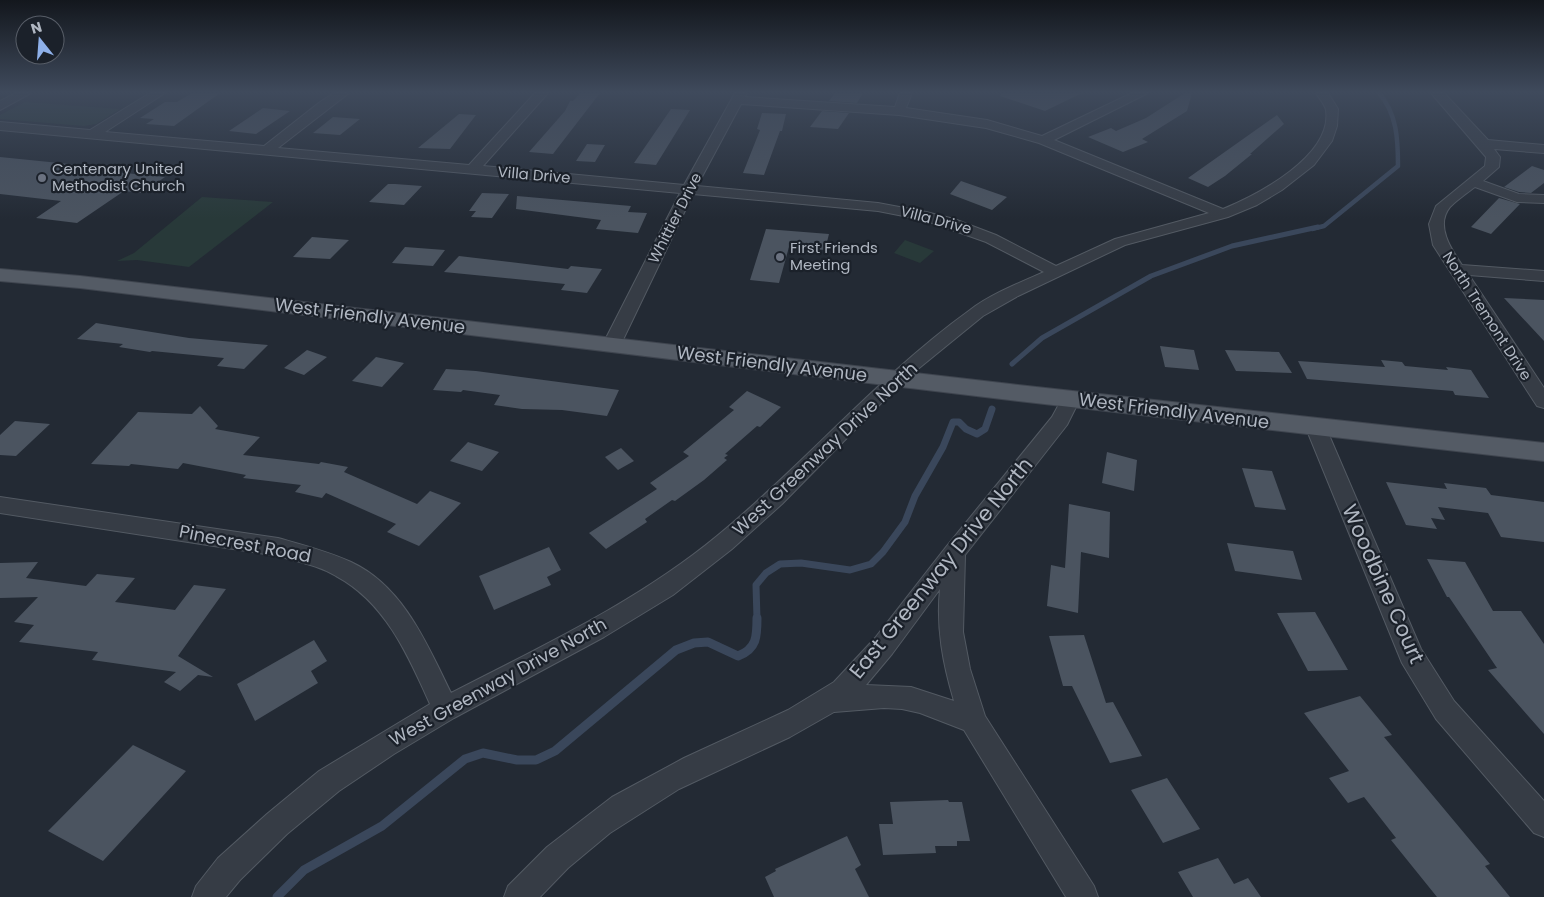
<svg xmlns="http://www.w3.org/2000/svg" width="1544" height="897" font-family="Poppins,sans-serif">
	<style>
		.green { fill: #283939 }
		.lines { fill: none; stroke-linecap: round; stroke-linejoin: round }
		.stream-far3 { stroke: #3a475b; stroke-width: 4.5 }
		.stream-far2 { stroke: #3a475b; stroke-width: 5 }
		.stream-far1 { stroke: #3a475b; stroke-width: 7 }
		.stream { stroke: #3a475b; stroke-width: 9 }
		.building { fill: #4b5460 }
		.minor-casing { stroke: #535a63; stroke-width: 2 }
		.major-casing { stroke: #3f454f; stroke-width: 2 }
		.minor { fill: #363c45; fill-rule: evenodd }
		.major { fill: #545b65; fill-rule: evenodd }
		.worship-dot { fill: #6b7280; stroke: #1b212a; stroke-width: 2 }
		.labels { text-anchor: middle; stroke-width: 4.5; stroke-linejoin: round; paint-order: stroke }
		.far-poi-label { font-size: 15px; fill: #b0b7c2; stroke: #1b212a; text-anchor: start }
		.far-street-label { font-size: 15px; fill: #b0b7c2; stroke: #1b212a }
		.street-label { font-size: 18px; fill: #b0b7c2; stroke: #1b212a }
		.near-street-label { font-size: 21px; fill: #b0b7c2; stroke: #1b212a }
	</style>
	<rect width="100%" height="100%" fill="#232a34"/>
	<path class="green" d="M 25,102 L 120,109 L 96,124 L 84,126 L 0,119 L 0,115 Z
		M 202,197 L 273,202 L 189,267 L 137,260 L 117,261 L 134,253 Z
		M 905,240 L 934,251 L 920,263 L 894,253 Z"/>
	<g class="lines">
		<path class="stream-far3" d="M 1312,229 L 1324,226 L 1398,166 C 1398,139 1397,114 1379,93"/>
		<path class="stream-far2" d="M 1012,364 L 1042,338 L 1151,276 L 1232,246 L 1318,227"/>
		<path class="stream-far1" d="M 757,619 L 756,585 L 766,573 L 780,564 L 801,563 L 850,570 L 871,564 L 883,552 L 905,522 L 915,496 L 943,447 L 953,422 L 959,422 L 966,429 L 977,434 L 985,429 L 992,409"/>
		<path class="stream" d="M 277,897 L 304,870 L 382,826 L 465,759 L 483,753 L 517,760 L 536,760 L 555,751 L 676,650 L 694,643 L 708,642 L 738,656 C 757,649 757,636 757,618"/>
	</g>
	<path class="building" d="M 192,93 L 220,93 L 174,126 L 146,124 L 154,119 L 140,118 L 165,102 L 177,102 Z
		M 580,93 L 600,93 L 553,154 L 529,152 L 565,111 L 570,101 L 573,101 Z
		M 835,93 L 863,93 L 857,103 L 829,101 Z
		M 1001,93 L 1082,93 L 1045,111 L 1000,96 Z
		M 1185,93 L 1192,93 L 1187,111 L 1142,139 L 1148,142 L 1123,152 L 1088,137 L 1111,128 L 1116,131 L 1146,118 Z
		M 263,108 L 290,111 L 256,134 L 229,131 Z
		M 671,109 L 690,110 L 656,165 L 634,163 Z
		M 822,111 L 849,113 L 838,129 L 810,127 Z
		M 762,113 L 786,114 L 782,131 L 780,131 L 764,175 L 743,173 L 760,130 L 757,129 Z
		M 459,114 L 476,115 L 450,149 L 418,148 Z
		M 1277,115 L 1284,124 L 1250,154 L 1252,154 L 1225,176 L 1208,187 L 1188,178 Z
		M 333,117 L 360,119 L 340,135 L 313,133 Z
		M 587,144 L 605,145 L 595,162 L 576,161 Z
		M 0,157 L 79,165 L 74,168 L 165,177 L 142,193 L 124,191 L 77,223 L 36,218 L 61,201 L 0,194 Z
		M 1532,166 L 1544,170 L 1544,183 L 1531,193 L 1519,192 L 1504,187 Z
		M 961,181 L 1007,197 L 992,210 L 950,194 Z
		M 388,184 L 395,184 L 422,186 L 404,205 L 369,202 Z
		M 482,193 L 509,194 L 492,218 L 471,217 L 476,211 L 469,211 Z
		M 517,196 L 631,206 L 628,212 L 647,213 L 638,233 L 596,229 L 601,220 L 516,209 Z
		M 1499,198 L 1520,204 L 1491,234 L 1471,227 Z
		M 766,229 L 829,234 L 825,250 L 789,247 L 779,283 L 750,280 Z
		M 312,237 L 349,240 L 330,259 L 293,257 Z
		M 405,247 L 445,250 L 433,266 L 392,263 Z
		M 459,256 L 568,269 L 571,266 L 602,269 L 587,293 L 561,290 L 565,284 L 444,272 Z
		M 1504,298 L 1544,300 L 1544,341 Z
		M 96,323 L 189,338 L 268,345 L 244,369 L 217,366 L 224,358 L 152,351 L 150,352 L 119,347 L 123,344 L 77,339 Z
		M 1160,346 L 1194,350 L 1199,370 L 1165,367 Z
		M 307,350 L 327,357 L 304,375 L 284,368 Z
		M 1225,350 L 1279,352 L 1292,373 L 1236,371 Z
		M 376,357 L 404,363 L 382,387 L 352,381 Z
		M 1381,360 L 1402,362 L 1405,366 L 1448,370 L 1446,367 L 1471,370 L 1489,398 L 1455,395 L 1453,391 L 1307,379 L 1298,361 L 1385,367 Z
		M 446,369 L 476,371 L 619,390 L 607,416 L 562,410 L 522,409 L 494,405 L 500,395 L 463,390 L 461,392 L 433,390 Z
		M 747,391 L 781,407 L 760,427 L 757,426 L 725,454 L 728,455 L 724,458 L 727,460 L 704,480 L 675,501 L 672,500 L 645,519 L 647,522 L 606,549 L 589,533 L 657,489 L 650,483 L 689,456 L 683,452 L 734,410 L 729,407 Z
		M 200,406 L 218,426 L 215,429 L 260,437 L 243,455 L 319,464 L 321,462 L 348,467 L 344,472 L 417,504 L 430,491 L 461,503 L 419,546 L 387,532 L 396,524 L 326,493 L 322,498 L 295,492 L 301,485 L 243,478 L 246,475 L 183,463 L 178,469 L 131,464 L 129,466 L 91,464 L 138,412 L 192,414 Z
		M 15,421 L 50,424 L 16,456 L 0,455 L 0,435 Z
		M 468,442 L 499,452 L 482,471 L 450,461 Z
		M 621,448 L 634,461 L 618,470 L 605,457 Z
		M 1107,452 L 1137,460 L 1134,491 L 1102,483 Z
		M 1242,468 L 1272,471 L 1286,510 L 1255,507 Z
		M 1386,482 L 1447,489 L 1444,483 L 1486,488 L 1491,495 L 1544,502 L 1544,542 L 1501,537 L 1488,513 L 1438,507 L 1445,520 L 1431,518 L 1437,529 L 1406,525 Z
		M 1069,504 L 1110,512 L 1109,558 L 1081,552 L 1078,613 L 1047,606 L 1051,565 L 1065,568 Z
		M 1227,543 L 1293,551 L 1302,580 L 1235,571 Z
		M 549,547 L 561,570 L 547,577 L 551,585 L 494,610 L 479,576 Z
		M 1427,559 L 1465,562 L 1493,611 L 1521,611 L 1544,644 L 1544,734 L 1488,670 L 1497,668 L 1449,597 L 1447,597 Z
		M 38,562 L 26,578 L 86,586 L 97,574 L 135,578 L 115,602 L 175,610 L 194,585 L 226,589 L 178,656 L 213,677 L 198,675 L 180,691 L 164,682 L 176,672 L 92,660 L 98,652 L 19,642 L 34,625 L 14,622 L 38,597 L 0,598 L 0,563 Z
		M 1315,612 L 1348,670 L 1308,671 L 1277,613 Z
		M 1084,635 L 1106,703 L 1113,702 L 1142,756 L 1110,763 L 1072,686 L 1063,686 L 1049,636 Z
		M 314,640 L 327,661 L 311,671 L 318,683 L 255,721 L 237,684 Z
		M 1360,696 L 1392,735 L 1384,737 L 1490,864 L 1485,866 L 1510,897 L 1437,897 L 1391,840 L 1396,838 L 1364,797 L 1348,803 L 1329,778 L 1349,771 L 1304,713 Z
		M 133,745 L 186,771 L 103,861 L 48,831 Z
		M 1167,778 L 1200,829 L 1163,843 L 1131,790 Z
		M 948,800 L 949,802 L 962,802 L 970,841 L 957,841 L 957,846 L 935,846 L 936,853 L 883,855 L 879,824 L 893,824 L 890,802 Z
		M 847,836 L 861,865 L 855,869 L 869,897 L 774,897 L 765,877 L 776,871 L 775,869 Z
		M 1218,858 L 1234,884 L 1248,878 L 1261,897 L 1193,897 L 1178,872 Z"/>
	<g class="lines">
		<g class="minor-casing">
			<path id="minor" d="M 16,93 L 31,93 L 0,110 L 0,101 Z
				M 150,93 L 165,93 L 105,132 L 264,146 L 320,102 L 334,93 L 349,93 L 278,148 L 469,165 L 535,93 L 548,93 L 483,166 L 684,185 L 735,93 L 747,93 L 745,97 L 895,107 L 900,93 L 912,93 L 906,108 L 987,120 L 1042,136 L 1132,93 L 1148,93 L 1054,140 L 1223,209 C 1257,195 1333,156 1326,110 C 1325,105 1319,98 1316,93 L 1328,93 L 1338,109 L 1337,126 L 1332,141 L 1314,165 L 1282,190 L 1257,205 L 1228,217 L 1125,245 L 1018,296 L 983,316 L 902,382 L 782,504 L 732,549 L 673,595 L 604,637 L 454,718 L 394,754 L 339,791 L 287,834 L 240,880 L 226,897 L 192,897 L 196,886 L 218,858 L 267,814 L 319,771 L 430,704 C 408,655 385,602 336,576 C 318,565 298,562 278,556 L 0,513 L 0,497 L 278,538 C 303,545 327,551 351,562 C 403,586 427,644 451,693 C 542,646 637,602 717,536 C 805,464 877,377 970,310 C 991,294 1019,283 1044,272 L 986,242 L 924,220 L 878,211 L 693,194 L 621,344 L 618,348 L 612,349 L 606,348 L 603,344 L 680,193 L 0,130 L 0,122 L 90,130 ZM 741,104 L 899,115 L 986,128 L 1039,143 L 1209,213 L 1115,239 L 1056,266 L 996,235 L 954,219 L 926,212 L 878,203 L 697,186 Z
				M 1431,93 L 1444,93 L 1488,140 L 1544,145 L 1544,153 L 1494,149 L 1500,157 L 1499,167 L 1483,181 L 1519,194 L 1544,195 L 1544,203 L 1517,202 L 1475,187 C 1467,193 1457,200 1450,207 C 1435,225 1451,249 1462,265 L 1544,271 L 1544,281 L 1469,275 L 1544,388 L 1544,408 L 1537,406 L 1433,245 L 1429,224 L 1436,206 L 1485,166 L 1486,157 Z
				M 1071,393 L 1078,395 L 1080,399 L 1067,425 L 965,555 L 963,632 L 970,669 L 985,716 L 1094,886 L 1098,897 L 1066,897 L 964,730 L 920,713 L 902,709 L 884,708 L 834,712 L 790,737 L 679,789 L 610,833 L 568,868 L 540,897 L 504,897 L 508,886 L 547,847 L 612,797 L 684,758 L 788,710 L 834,682 L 875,638 L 946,547 L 1052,417 L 1064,395 ZM 940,589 C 936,628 943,664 954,701 L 911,687 L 866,685 L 892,654 Z
				M 1316,421 L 1323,423 L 1326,428 L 1421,649 L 1454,701 L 1544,801 L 1544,837 L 1534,833 L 1436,719 L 1402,663 L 1306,428 L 1309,423 Z"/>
		</g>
		<g class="major-casing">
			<path id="major" d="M 0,269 L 80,276 L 1010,384 L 1544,443 L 1544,461 L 1010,400 L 80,288 L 0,281 Z"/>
		</g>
		<use href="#minor" class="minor"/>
		<use href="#major" class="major"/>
	</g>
	<linearGradient id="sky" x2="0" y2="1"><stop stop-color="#13171d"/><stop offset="0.42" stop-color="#3f4a5c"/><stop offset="1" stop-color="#3f4a5c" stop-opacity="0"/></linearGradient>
	<rect width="1544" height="219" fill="url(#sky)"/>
	<g class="worship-dot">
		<circle cx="42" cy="178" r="5"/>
		<circle cx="780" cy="257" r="5"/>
	</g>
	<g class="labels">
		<g class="far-poi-label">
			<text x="52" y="174">Centenary United<tspan x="52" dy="17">Methodist Church</tspan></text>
			<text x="790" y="253">First Friends<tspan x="790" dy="17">Meeting</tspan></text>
		</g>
		<g class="far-street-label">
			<text transform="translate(534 175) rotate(5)" y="5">Villa Drive</text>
			<text transform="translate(675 218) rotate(-63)" y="5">Whittier Drive</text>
			<text transform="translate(936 220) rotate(15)" y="5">Villa Drive</text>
			<text transform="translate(1487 316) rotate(57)" y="5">North Tremont Drive</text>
		</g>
		<g class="street-label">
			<text transform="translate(370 316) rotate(7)" y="6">West Friendly Avenue</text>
			<text transform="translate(772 364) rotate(7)" y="6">West Friendly Avenue</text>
			<text transform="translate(1174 411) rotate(7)" y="6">West Friendly Avenue</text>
			<text transform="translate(825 449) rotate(-43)" y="6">West Greenway Drive North</text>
			<text transform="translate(245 544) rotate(11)" y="6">Pinecrest Road</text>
			<text transform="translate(498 682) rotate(-29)" y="6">West Greenway Drive North</text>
		</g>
		<g class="near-street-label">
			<text transform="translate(941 568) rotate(-51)" y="7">East Greenway Drive North</text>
			<text transform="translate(1383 584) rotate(66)" y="7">Woodbine Court</text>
		</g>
	</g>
	<g transform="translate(40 40) rotate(343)"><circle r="24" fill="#1b212a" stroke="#575d67"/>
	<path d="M0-4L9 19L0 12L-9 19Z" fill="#8eb0e9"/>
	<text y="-8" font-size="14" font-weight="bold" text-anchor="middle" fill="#b0b7c2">N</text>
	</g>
</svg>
